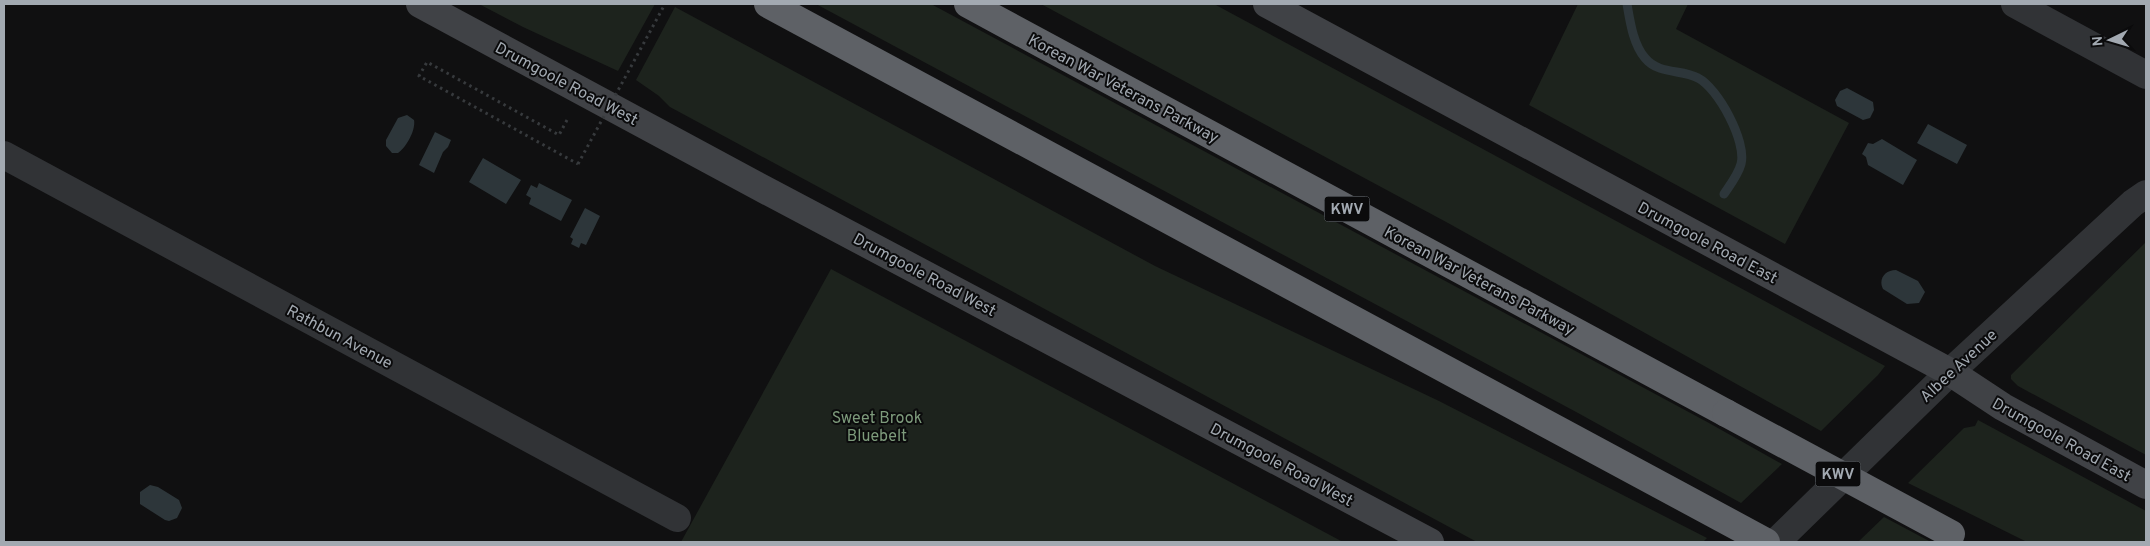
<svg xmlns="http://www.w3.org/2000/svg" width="2150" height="546" font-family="Overpass,sans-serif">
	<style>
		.green { fill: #1d231d }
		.water { fill: #2d363a }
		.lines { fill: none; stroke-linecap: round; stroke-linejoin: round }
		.stream { stroke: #2d363a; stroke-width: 9 }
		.path { stroke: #373a3d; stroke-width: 3; stroke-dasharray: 2.5 4; stroke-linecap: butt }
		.minor { stroke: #313336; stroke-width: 28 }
		.secondary { stroke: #404246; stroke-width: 28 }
		.motorway { stroke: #5e6166; stroke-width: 28 }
		.path-bridge { stroke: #373a3d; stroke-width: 3; stroke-dasharray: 2.5 4; stroke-linecap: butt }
		.motorway-bridge { stroke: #5e6166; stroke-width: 28 }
		.labels { text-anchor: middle; stroke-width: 4; stroke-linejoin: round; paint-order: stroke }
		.shield { fill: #0b0b0c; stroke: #757a80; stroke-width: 1 }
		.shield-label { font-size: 15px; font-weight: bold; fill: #a2a9b1 }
		.street-label { font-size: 16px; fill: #a2a9b1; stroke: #0b0b0c }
		.park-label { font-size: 16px; fill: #7d9a7b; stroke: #0b0b0c }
	</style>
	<rect width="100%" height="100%" fill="#101011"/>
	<path class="green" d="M 479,4 L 655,4 L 618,71 L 523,27 Z
		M 816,4 L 931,4 L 1709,423 L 1782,464 L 1741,503 L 1578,413 Z
		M 1041,4 L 1214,4 L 1885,366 L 1878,375 L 1821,431 L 1448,223 Z
		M 1578,4 L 1688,4 L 1676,29 L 1849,123 L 1785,244 L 1529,105 Z
		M 675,7 L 1155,266 L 1439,401 L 1707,538 L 1703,542 L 1477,542 L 670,107 L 659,96 L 636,80 Z
		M 2146,242 L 2146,455 L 2018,386 L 2011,379 L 2011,375 Z
		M 831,269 L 1343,542 L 681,542 Z
		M 1978,420 L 2146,511 L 2146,542 L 2027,542 L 1908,483 L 1964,428 L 1975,426 Z
		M 1884,517 L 1931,542 L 1858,542 Z"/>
	<path class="water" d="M 1847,88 L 1873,102 L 1874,110 L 1870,118 L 1863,120 L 1837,106 L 1835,100 L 1840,91 Z
		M 407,115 L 414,120 C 416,130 406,148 398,153 L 392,153 L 386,146 L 386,140 L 398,118 Z
		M 1928,124 L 1967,145 L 1957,164 L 1917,143 Z
		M 435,132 L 451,140 L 448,147 L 443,152 L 434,173 L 419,165 Z
		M 1882,139 L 1917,160 L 1903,185 L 1868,165 L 1866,157 L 1862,154 L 1868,143 L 1873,144 Z
		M 483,158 L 521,180 L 506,204 L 469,182 Z
		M 539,183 L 572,200 L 561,221 L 529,204 L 531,198 L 526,195 L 531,185 L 537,188 Z
		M 585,208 L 600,216 L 586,245 L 581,243 L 579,248 L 571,244 L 573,239 L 570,237 Z
		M 1896,270 L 1918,281 L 1925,292 L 1919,303 L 1907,304 L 1883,289 C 1878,279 1885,270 1896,270 Z
		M 150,485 L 158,487 L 179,500 L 182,508 L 177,518 L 169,521 L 165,520 L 140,504 L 140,492 Z"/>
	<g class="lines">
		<path class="stream" d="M 1627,4 C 1630,21 1633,44 1645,58 C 1659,75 1682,69 1698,78 C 1718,88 1747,142 1741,164 C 1738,175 1730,185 1724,194"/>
		<path class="path" d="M 567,120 L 559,135 L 427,62 L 419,76 L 578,164"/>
		<path class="minor" d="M 2015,4 L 2146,75
			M 4,155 L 677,518
			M 1776,542 L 1950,372 L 2133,203 L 2146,194"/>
		<path class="secondary" d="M 420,4 L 754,184 L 1430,542
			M 1267,4 L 1950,372 L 2003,407 L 2146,485"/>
		<path class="motorway" d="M 768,4 L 1766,542
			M 968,4 L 1726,413"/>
		<path class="path-bridge" d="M 578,164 L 665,4"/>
		<path class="motorway-bridge" d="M 1726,413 L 1951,534"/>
	</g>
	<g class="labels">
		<g class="shield">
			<rect x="1324.5" y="196.5" width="45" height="25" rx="4"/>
			<rect x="1815.5" y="461.5" width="45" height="25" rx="4"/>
		</g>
		<g class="shield-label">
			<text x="1347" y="214">KWV</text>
			<text x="1838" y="479">KWV</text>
		</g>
		<g class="street-label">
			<text transform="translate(567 83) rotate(28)" y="6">Drumgoole Road West</text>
			<text transform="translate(1124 88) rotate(28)" y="6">Korean War Veterans Parkway</text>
			<text transform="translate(1708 242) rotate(28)" y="6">Drumgoole Road East</text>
			<text transform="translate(925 274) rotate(28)" y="6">Drumgoole Road West</text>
			<text transform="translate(1480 280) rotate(28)" y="6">Korean War Veterans Parkway</text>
			<text transform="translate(340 336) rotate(28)" y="6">Rathbun Avenue</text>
			<text transform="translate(1958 365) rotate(-43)" y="6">Albee Avenue</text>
			<text transform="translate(2062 439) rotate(29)" y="6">Drumgoole Road East</text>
			<text transform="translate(1282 464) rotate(28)" y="6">Drumgoole Road West</text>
		</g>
		<g class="park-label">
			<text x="877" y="423">Sweet Brook<tspan x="877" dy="18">Bluebelt</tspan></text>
		</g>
	</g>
	<rect width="2150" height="546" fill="none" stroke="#a2a9b1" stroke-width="10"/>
	<g transform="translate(2110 40) rotate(265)" stroke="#0b0b0c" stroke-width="4" paint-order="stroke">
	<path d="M0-4L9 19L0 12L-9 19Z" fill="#a2a9b1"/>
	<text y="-8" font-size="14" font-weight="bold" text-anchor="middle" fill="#a2a9b1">N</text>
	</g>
</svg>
